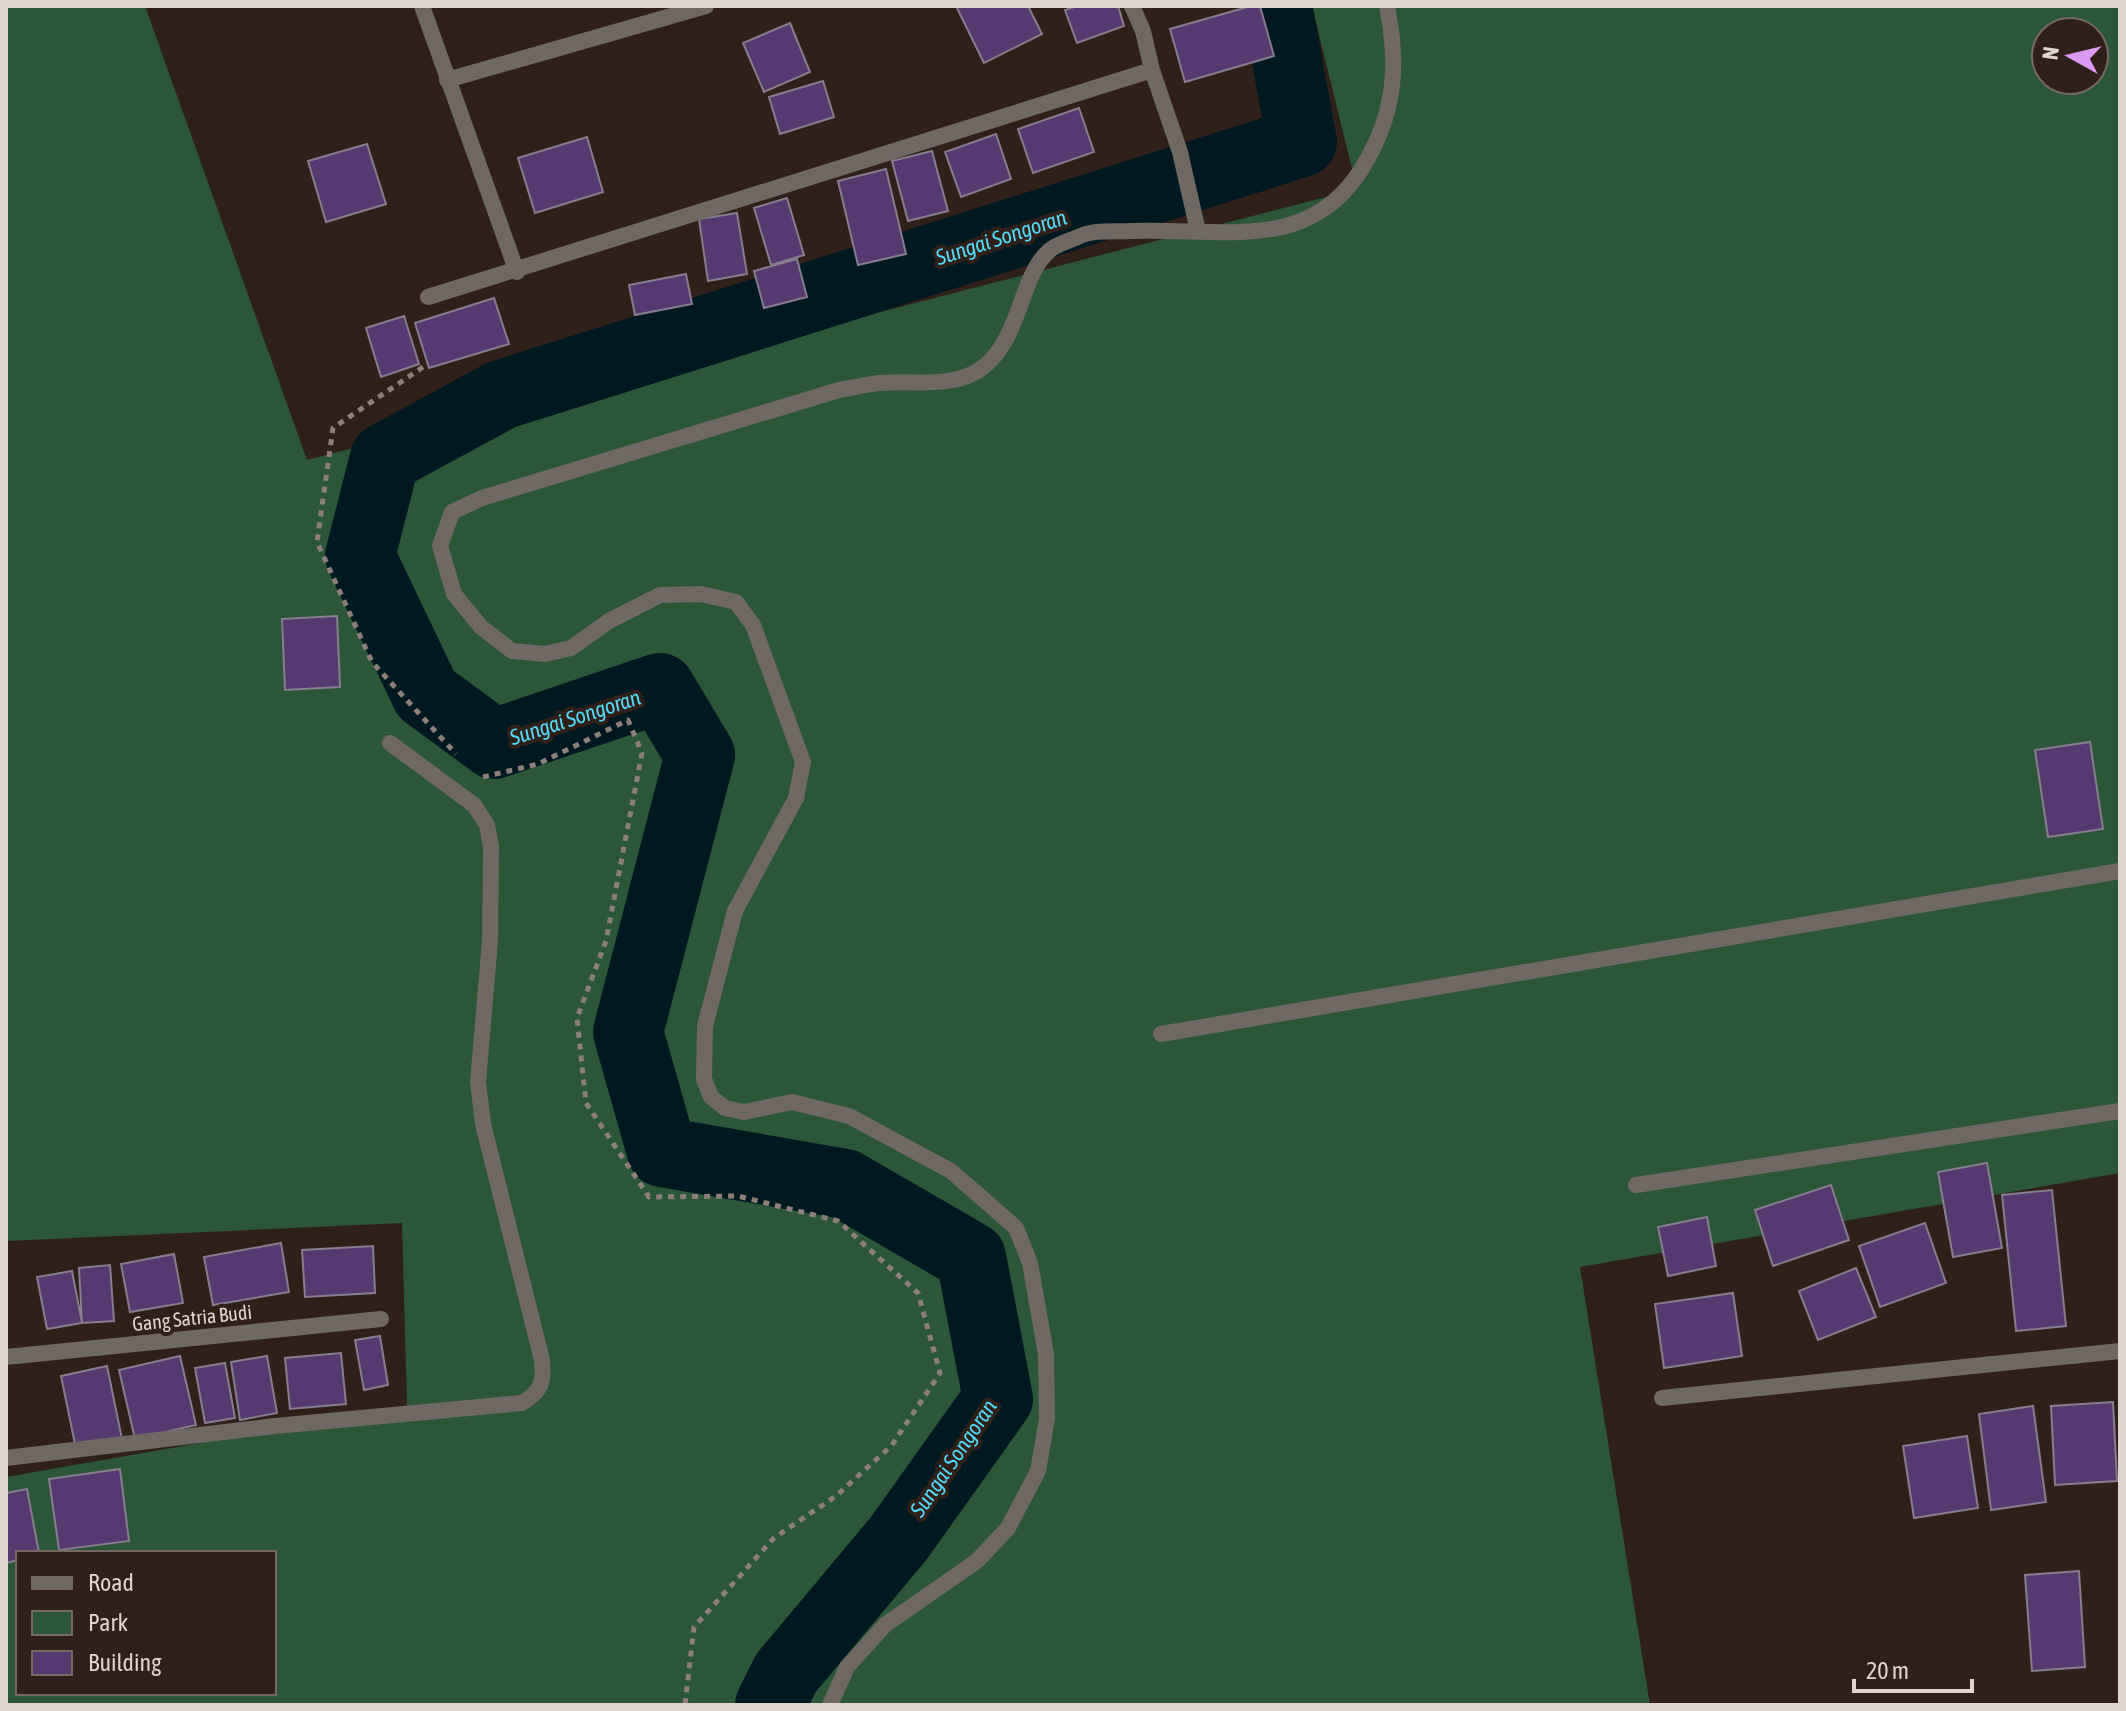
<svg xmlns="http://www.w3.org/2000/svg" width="2126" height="1711" font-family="'Asap Condensed',sans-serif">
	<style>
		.green { fill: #2b5739; fill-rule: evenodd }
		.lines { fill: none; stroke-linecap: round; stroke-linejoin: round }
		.river { stroke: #001920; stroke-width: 70 }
		.building { fill: #573971; stroke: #867d8e; stroke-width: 2 }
		.path { stroke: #8c7f7a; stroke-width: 5; stroke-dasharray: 6 6; stroke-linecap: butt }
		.street { stroke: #706863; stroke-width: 16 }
		.labels { text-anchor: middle; stroke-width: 8; stroke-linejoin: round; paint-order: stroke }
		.street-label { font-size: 20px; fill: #dfd4d0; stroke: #30201a }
		.water-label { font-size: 22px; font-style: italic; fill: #50ddfd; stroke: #30201a }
	</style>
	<rect width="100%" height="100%" fill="#30201a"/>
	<path class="green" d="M 6,6 L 145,6 L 307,460 L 1357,189 L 1312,6 L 2120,6 L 2120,1173 L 1580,1267 L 1650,1705 L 6,1705 L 6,1477 L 407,1407 L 402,1223 L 6,1241 ZM 2046,32 L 2094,32 L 2094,80 L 2046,80 ZM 18,1553 L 274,1553 L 274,1693 L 18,1693 Z"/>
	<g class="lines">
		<path class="river" d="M 770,1705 L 786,1673 L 899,1538 L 998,1399 L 971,1257 L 845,1184 L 662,1152 L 628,1032 L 700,755 L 660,688 L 494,744 L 426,694 L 360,556 L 385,458 L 501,395 L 1302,142 L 1277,6"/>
	</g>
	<path class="building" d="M 956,6 L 1028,6 L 1042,34 L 984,63 Z
		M 1077,6 L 1118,6 L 1124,26 L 1077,43 L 1065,10 Z
		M 1251,6 L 1260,6 L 1274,56 L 1185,82 L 1170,29 Z
		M 790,23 L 810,72 L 764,92 L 743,43 Z
		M 823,81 L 834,117 L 780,134 L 769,97 Z
		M 1079,108 L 1094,152 L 1033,173 L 1018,129 Z
		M 996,134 L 1011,179 L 961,197 L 945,152 Z
		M 587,137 L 603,192 L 535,213 L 518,158 Z
		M 367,144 L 386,204 L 326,222 L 308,161 Z
		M 932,151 L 948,211 L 908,221 L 892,161 Z
		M 886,169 L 906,254 L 858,265 L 838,181 Z
		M 787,198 L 804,255 L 771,265 L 754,208 Z
		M 737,213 L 747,274 L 708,281 L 699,219 Z
		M 797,259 L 807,297 L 764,308 L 754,271 Z
		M 686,274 L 692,304 L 635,315 L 629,285 Z
		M 494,298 L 509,344 L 429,368 L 415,323 Z
		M 404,316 L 419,364 L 381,377 L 366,328 Z
		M 337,616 L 340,687 L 285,690 L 282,619 Z
		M 2090,742 L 2103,829 L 2048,837 L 2035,750 Z
		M 1987,1163 L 2002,1248 L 1953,1257 L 1938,1172 Z
		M 1831,1185 L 1849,1240 L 1773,1266 L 1755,1210 Z
		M 2052,1190 L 2066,1326 L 2016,1331 L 2002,1195 Z
		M 1707,1217 L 1716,1266 L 1668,1276 L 1658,1227 Z
		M 1925,1223 L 1946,1283 L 1880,1307 L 1859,1246 Z
		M 281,1243 L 289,1292 L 213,1305 L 204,1257 Z
		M 373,1246 L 375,1293 L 305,1297 L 302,1250 Z
		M 174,1254 L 183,1303 L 130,1312 L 121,1264 Z
		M 110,1265 L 114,1321 L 82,1323 L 79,1268 Z
		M 1856,1268 L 1876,1317 L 1818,1340 L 1799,1291 Z
		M 72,1271 L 82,1323 L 47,1329 L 37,1277 Z
		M 1733,1293 L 1742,1356 L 1664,1368 L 1655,1304 Z
		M 380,1336 L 388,1385 L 364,1390 L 355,1340 Z
		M 341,1353 L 346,1404 L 290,1409 L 285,1358 Z
		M 180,1356 L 196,1425 L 135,1439 L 119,1370 Z
		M 267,1356 L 277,1413 L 240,1420 L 231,1362 Z
		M 225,1363 L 235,1418 L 205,1423 L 195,1368 Z
		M 107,1366 L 122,1439 L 76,1449 L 61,1376 Z
		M 2113,1402 L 2117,1481 L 2055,1485 L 2051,1406 Z
		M 2033,1406 L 2046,1502 L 1991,1510 L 1979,1414 Z
		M 1967,1436 L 1978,1508 L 1914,1518 L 1903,1446 Z
		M 120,1469 L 129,1541 L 59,1550 L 49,1479 Z
		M 27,1489 L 39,1553 L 18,1553 L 18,1560 L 6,1563 L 6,1493 Z
		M 2079,1571 L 2085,1667 L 2032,1671 L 2025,1575 Z"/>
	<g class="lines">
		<path class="path" d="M 423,367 L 333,428 L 317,542 L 372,662 L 456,754
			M 483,777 L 538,764 L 628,720 L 642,753 L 606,941 L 577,1018 L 586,1103 L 649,1197 L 738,1196 L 838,1221 L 918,1293 L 940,1373 L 892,1445 L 836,1496 L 774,1538 L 694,1627 L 685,1705"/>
		<path class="street" d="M 422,6 L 517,272
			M 1152,70 L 1180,152 L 1198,231
			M 447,80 L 706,6
			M 428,297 L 1152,70 L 1143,31 L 1132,6
			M 1161,1034 L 2120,871
			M 1636,1185 L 2120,1111
			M 6,1357 L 381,1319
			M 1662,1398 L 2120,1351
			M 6,1458 L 275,1426 L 522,1403 C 542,1391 544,1382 542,1360 L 483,1124 L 478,1082 L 490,941 L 491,847 L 487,825 L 474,805 L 390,743
			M 830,1705 L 847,1667 L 885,1625 L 977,1561 L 1008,1528 L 1038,1471 L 1047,1419 L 1046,1354 L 1030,1263 L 1016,1228 L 951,1171 L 849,1116 L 792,1102 L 744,1112 L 725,1108 L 711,1097 L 704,1079 L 705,1026 L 735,911 L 796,798 L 803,762 L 753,625 L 736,602 L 701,594 L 660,595 L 609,621 L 571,648 L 545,654 L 512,651 L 481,627 L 454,594 L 440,546 L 452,512 L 482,498 L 839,390 C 852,388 867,384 880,383 C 911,380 947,388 976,372 C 1022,345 1018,276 1050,250 C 1057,244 1069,241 1078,237 C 1093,229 1115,232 1131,231 C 1224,227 1315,257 1368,158 C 1396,108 1398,61 1387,6"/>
	</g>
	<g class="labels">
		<g class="street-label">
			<text transform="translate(192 1318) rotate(-6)" y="7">Gang Satria Budi</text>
		</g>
		<g class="water-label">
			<text transform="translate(1001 237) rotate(-18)" y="8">Sungai Songoran</text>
			<text transform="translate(575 717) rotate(-18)" y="8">Sungai Songoran</text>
			<text transform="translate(953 1458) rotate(-56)" y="8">Sungai Songoran</text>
		</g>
	</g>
	<rect width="2126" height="1711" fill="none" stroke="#dfd4d0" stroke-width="16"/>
	<rect x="16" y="1551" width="260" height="144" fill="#30201a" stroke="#766863" stroke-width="2"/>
	<rect x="32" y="1577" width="40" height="12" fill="#706863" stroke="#766863" stroke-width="2"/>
	<text x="88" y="1591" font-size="24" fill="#dfd4d0">Road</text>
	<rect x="32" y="1611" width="40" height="24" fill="#2b5739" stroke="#766863" stroke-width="2"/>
	<text x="88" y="1631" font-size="24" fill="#dfd4d0">Park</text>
	<rect x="32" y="1651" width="40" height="24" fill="#573971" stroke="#766863" stroke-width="2"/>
	<text x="88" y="1671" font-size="24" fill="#dfd4d0">Building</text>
	<g transform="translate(2070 56) rotate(278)"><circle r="38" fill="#30201a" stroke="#766863" stroke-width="2"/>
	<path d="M0-6L14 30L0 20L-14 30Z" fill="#dd99f3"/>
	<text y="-12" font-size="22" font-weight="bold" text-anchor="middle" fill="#dfd4d0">N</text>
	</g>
	<path d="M1854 1679v12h118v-12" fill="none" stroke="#dfd4d0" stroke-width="4"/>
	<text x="1866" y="1679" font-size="24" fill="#dfd4d0" stroke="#30201a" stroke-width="6" paint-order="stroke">20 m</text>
</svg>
